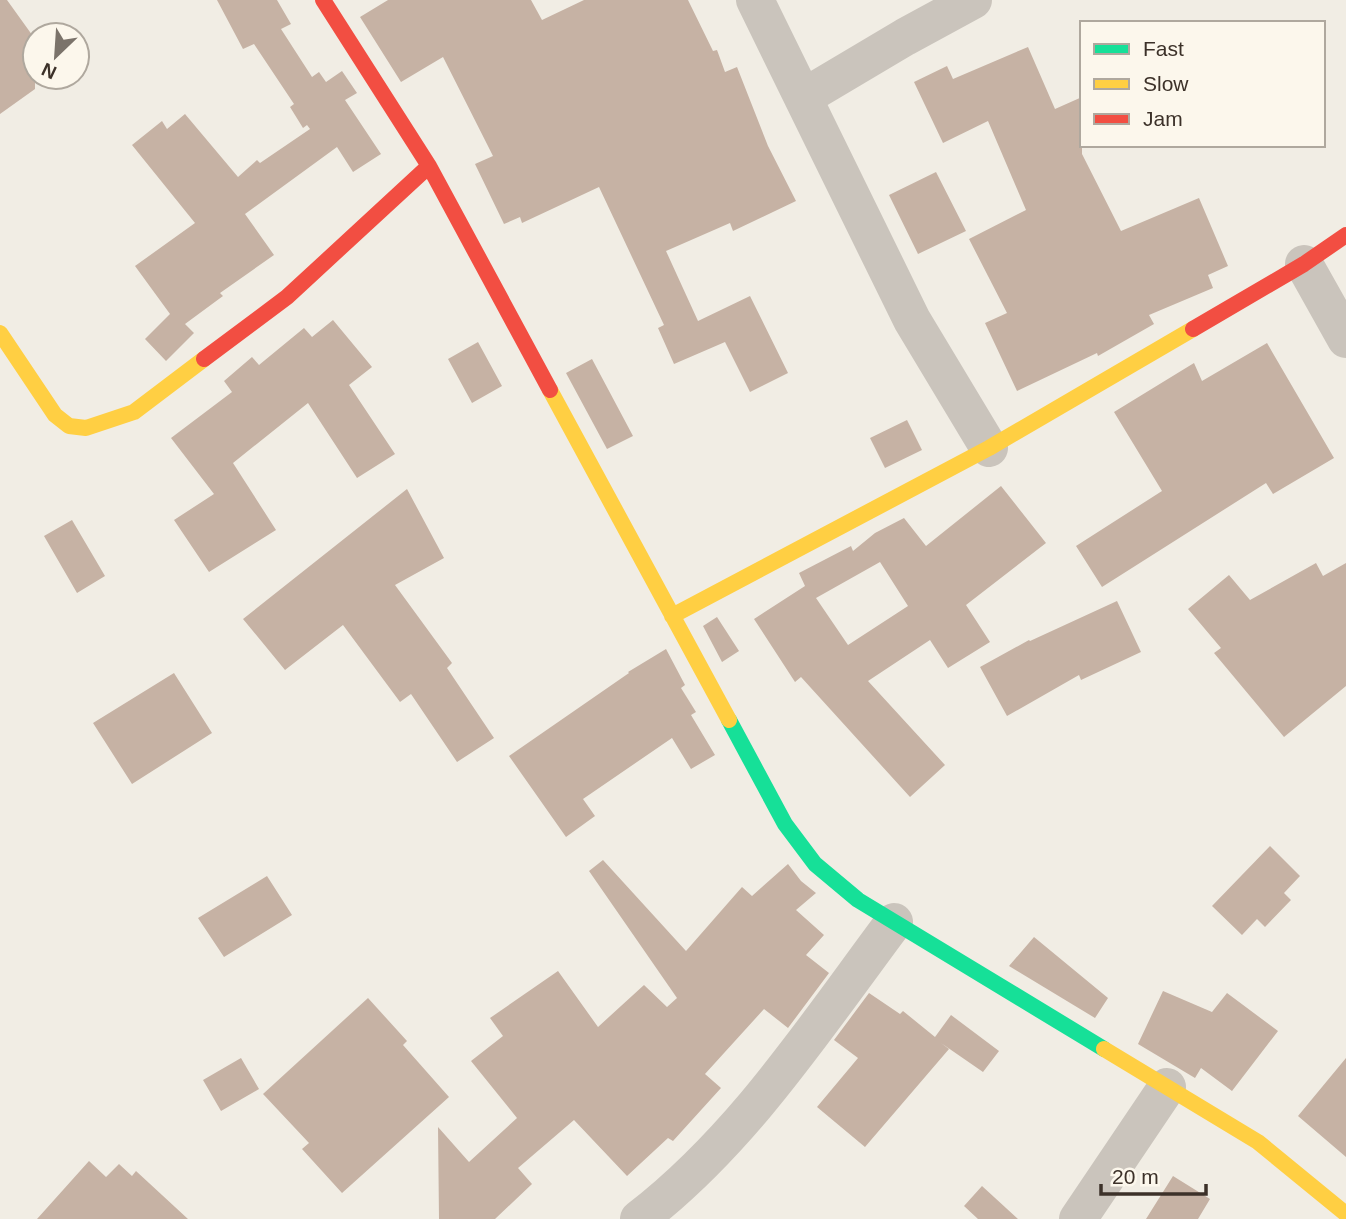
<svg xmlns="http://www.w3.org/2000/svg" width="1346" height="1219" font-family="Arial,sans-serif">
	<style>
		.building { fill: #c6b2a4; fill-rule: evenodd }
		.lines { fill: none; stroke-linecap: round; stroke-linejoin: round }
		.street { stroke: #cac4bc; stroke-width: 38 }
		.fast { stroke: #16e098; stroke-width: 16 }
		.slow { stroke: #ffcf43; stroke-width: 16 }
		.jam { stroke: #f24e42; stroke-width: 16 }
	</style>
	<rect width="100%" height="100%" fill="#f1ede4"/>
	<path class="building" d="M 0,0 L 7,0 L 35,39 L 35,89 L 0,114 Z
		M 217,0 L 277,0 L 291,24 L 281,29 L 312,77 L 319,72 L 326,82 L 342,71 L 357,93 L 345,100 L 381,154 L 353,172 L 337,147 L 245,214 L 274,255 L 220,293 L 223,296 L 185,324 L 194,333 L 166,361 L 145,339 L 170,314 L 135,266 L 195,223 L 132,145 L 162,121 L 167,129 L 185,114 L 238,177 L 257,160 L 260,163 L 310,129 L 307,125 L 303,128 L 290,107 L 294,104 L 254,44 L 243,49 Z
		M 388,0 L 531,0 L 542,20 L 584,0 L 688,0 L 713,51 L 717,50 L 725,72 L 737,67 L 768,146 L 796,201 L 733,231 L 730,223 L 666,251 L 698,321 L 750,296 L 788,373 L 750,392 L 725,342 L 674,364 L 658,328 L 664,325 L 599,187 L 522,223 L 520,217 L 504,224 L 475,164 L 493,156 L 443,57 L 401,82 L 360,17 Z
		M 1028,47 L 1055,109 L 1082,97 L 1082,154 L 1121,231 L 1199,198 L 1228,266 L 1208,275 L 1213,288 L 1149,315 L 1154,324 L 1098,356 L 1097,353 L 1017,391 L 985,323 L 1007,313 L 969,239 L 1026,210 L 988,121 L 943,143 L 914,82 L 947,66 L 953,79 Z
		M 936,172 L 966,231 L 918,254 L 889,195 Z
		M 333,320 L 372,367 L 349,385 L 395,454 L 357,478 L 308,403 L 233,463 L 276,530 L 209,572 L 174,520 L 214,494 L 171,438 L 232,392 L 224,381 L 252,357 L 259,365 L 304,328 L 312,337 Z
		M 478,342 L 502,386 L 472,403 L 448,359 Z
		M 1267,343 L 1334,458 L 1273,494 L 1266,483 L 1102,587 L 1076,546 L 1162,491 L 1114,412 L 1194,363 L 1202,381 Z
		M 592,359 L 633,436 L 607,449 L 566,373 Z
		M 907,420 L 922,450 L 885,468 L 870,438 Z
		M 1001,486 L 1046,543 L 966,605 L 990,642 L 948,668 L 930,640 L 868,681 L 945,765 L 910,797 L 801,677 L 795,682 L 754,619 L 805,586 L 799,573 L 851,546 L 853,551 L 875,533 L 904,518 L 926,546 ZM 880,562 L 908,606 L 848,645 L 816,598 Z
		M 407,489 L 444,558 L 395,585 L 452,663 L 447,668 L 494,738 L 457,762 L 411,694 L 400,702 L 343,625 L 285,670 L 243,619 Z
		M 72,520 L 105,576 L 77,593 L 44,536 Z
		M 1316,563 L 1323,576 L 1346,563 L 1346,686 L 1284,737 L 1214,653 L 1221,648 L 1188,609 L 1229,575 L 1250,600 Z
		M 1117,601 L 1141,652 L 1081,680 L 1079,675 L 1007,716 L 980,667 L 1029,640 L 1030,641 Z
		M 717,617 L 739,651 L 722,662 L 703,626 Z
		M 666,649 L 685,685 L 681,688 L 696,712 L 691,715 L 715,755 L 691,769 L 672,738 L 583,799 L 595,816 L 566,837 L 509,756 L 629,673 L 628,672 Z
		M 174,673 L 212,733 L 132,784 L 93,723 Z
		M 1270,846 L 1300,876 L 1284,893 L 1291,900 L 1265,927 L 1257,919 L 1242,935 L 1212,906 Z
		M 603,860 L 686,951 L 742,887 L 752,896 L 788,864 L 801,881 L 816,893 L 796,910 L 824,935 L 806,955 L 829,973 L 788,1028 L 764,1009 L 705,1074 L 721,1088 L 673,1141 L 668,1138 L 627,1176 L 574,1120 L 518,1168 L 532,1184 L 495,1219 L 439,1219 L 438,1127 L 469,1162 L 517,1118 L 471,1061 L 503,1036 L 490,1018 L 558,971 L 598,1027 L 644,985 L 667,1007 L 677,998 L 589,871 Z
		M 267,876 L 292,915 L 224,957 L 198,918 Z
		M 1034,937 L 1108,998 L 1095,1018 L 1009,966 Z
		M 1163,991 L 1212,1012 L 1227,993 L 1278,1031 L 1232,1091 L 1201,1068 L 1195,1078 L 1138,1044 Z
		M 869,993 L 900,1014 L 903,1011 L 935,1037 L 951,1015 L 999,1051 L 983,1072 L 941,1043 L 949,1049 L 865,1147 L 817,1107 L 858,1058 L 834,1040 Z
		M 368,998 L 407,1041 L 403,1045 L 449,1097 L 342,1193 L 302,1149 L 309,1143 L 263,1094 Z
		M 241,1058 L 259,1089 L 221,1111 L 203,1080 Z
		M 1346,1058 L 1346,1157 L 1298,1116 Z
		M 89,1161 L 106,1177 L 119,1164 L 132,1176 L 136,1171 L 188,1219 L 37,1219 Z
		M 1173,1176 L 1210,1199 L 1198,1219 L 1146,1219 Z
		M 982,1186 L 1018,1219 L 978,1219 L 964,1206 Z"/>
	<g class="lines">
		<path class="street" d="M 755,0 L 912,320 L 989,448
			M 804,97 L 905,37 L 973,0
			M 1304,264 L 1346,339
			M 639,1219 C 743,1139 816,1026 894,922
			M 1078,1219 L 1167,1087"/>
		<path class="fast" d="M 729,720 L 785,824 L 815,864 L 858,900 L 1104,1049"/>
		<path class="slow" d="M 0,333 L 55,415 L 69,426 L 86,428 L 134,412 L 204,359
			M 550,390 L 729,720
			M 672,616 L 989,448 L 1193,329
			M 1104,1049 L 1258,1142 L 1346,1214"/>
		<path class="jam" d="M 323,0 L 429,166 L 550,390
			M 1193,329 L 1304,264 L 1346,235
			M 204,359 L 287,297 L 429,166"/>
	</g>
	<rect x="1080" y="21" width="245" height="126" fill="#fcf7ec" stroke="#afa89e" stroke-width="2"/>
	<rect x="1094" y="44" width="35" height="10" fill="#16e098" stroke="#afa89e" stroke-width="2"/>
	<text x="1143" y="56" font-size="21" fill="#3c3129">Fast</text>
	<rect x="1094" y="79" width="35" height="10" fill="#ffcf43" stroke="#afa89e" stroke-width="2"/>
	<text x="1143" y="91" font-size="21" fill="#3c3129">Slow</text>
	<rect x="1094" y="114" width="35" height="10" fill="#f24e42" stroke="#afa89e" stroke-width="2"/>
	<text x="1143" y="126" font-size="21" fill="#3c3129">Jam</text>
	<g transform="translate(56 56) rotate(205)"><circle r="33" fill="#fcf7ec" stroke="#afa89e" stroke-width="2"/>
	<path d="M0-5L12 26L0 18L-12 26Z" fill="#7b736a"/>
	<text y="-10" font-size="19" font-weight="bold" text-anchor="middle" fill="#3c3129">N</text>
	</g>
	<path d="M1101 1184v10h105v-10" fill="none" stroke="#3c3129" stroke-width="3.5"/>
	<text x="1112" y="1184" font-size="21" fill="#3c3129" stroke="#fcf7ec" stroke-width="5" paint-order="stroke">20 m</text>
</svg>
